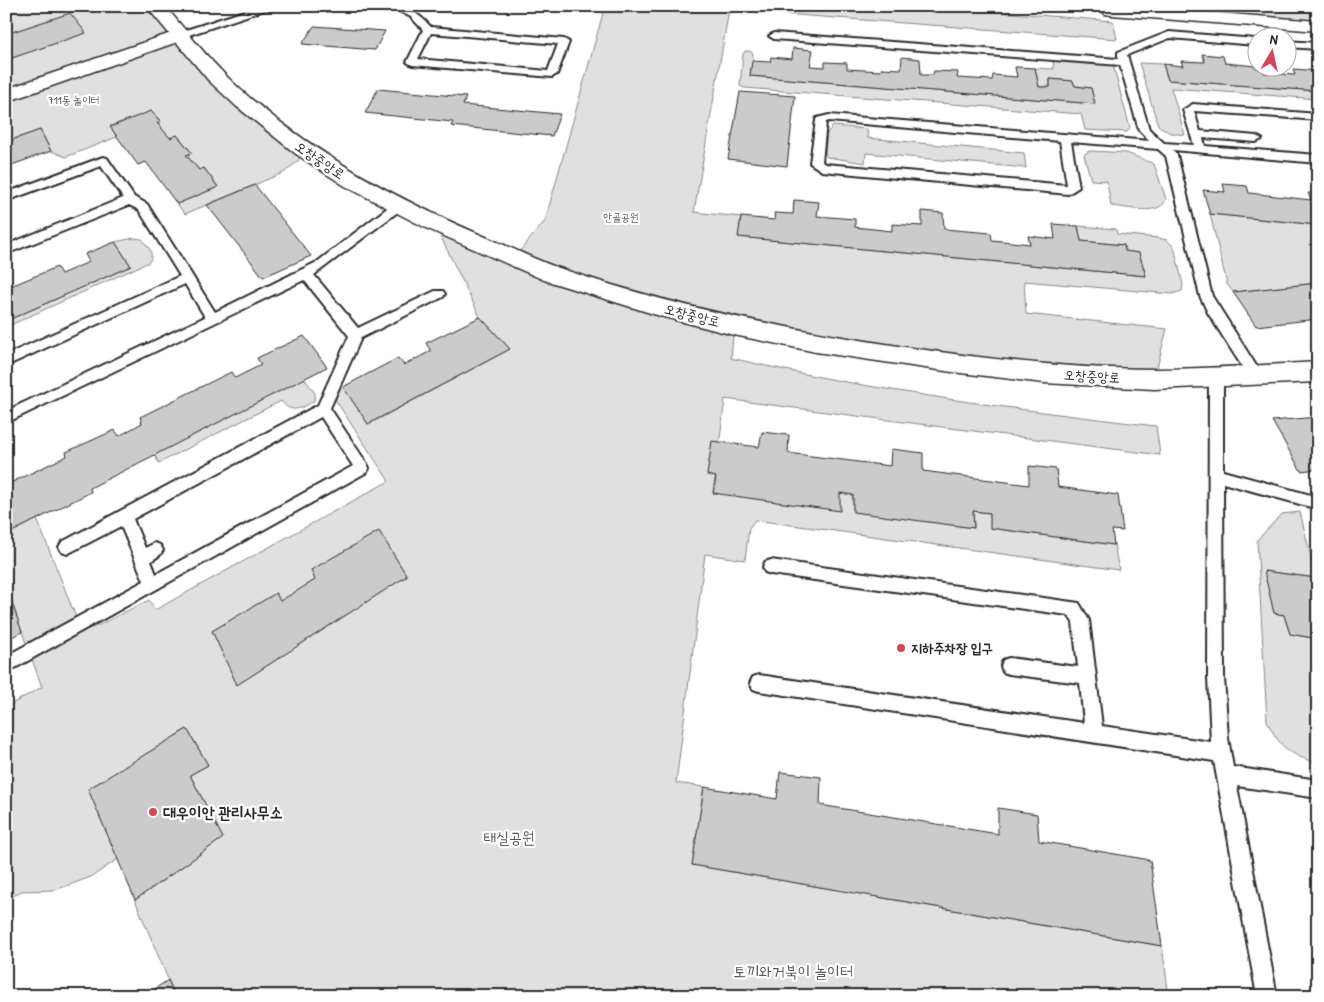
<svg xmlns="http://www.w3.org/2000/svg" width="1324" height="1002" font-family="'Patrick Hand','Poor Story',sans-serif">
	<style>
		.green { fill: #e0e0e0; stroke: #868686 }
		.building { fill: #cbcbcb; stroke: #2b2b2b }
		.lines { fill: none; stroke-linecap: round; stroke-linejoin: round }
		.service-casing { stroke: #2b2b2b; stroke-width: 4 }
		.minor-casing { stroke: #2b2b2b; stroke-width: 3 }
		.tertiary-casing { stroke: #2b2b2b; stroke-width: 3 }
		.service { fill: #fff; fill-rule: evenodd }
		.minor { fill: #fff; fill-rule: evenodd }
		.tertiary { fill: #fff; fill-rule: evenodd }
		.poi-dot { fill: #d1495b; stroke: #fff; stroke-width: 2 }
		.labels { text-anchor: middle; stroke-width: 4.5; stroke-linejoin: round; paint-order: stroke }
		.far-park-label { font-size: 11px; fill: #585858; stroke: #fff }
		.street-label { font-size: 14px; fill: #2b2b2b; stroke: #fff }
		.poi-label { font-size: 14px; font-weight: bold; fill: #2b2b2b; stroke: #fff; text-anchor: start }
		.near-poi-label { font-size: 16px; font-weight: bold; fill: #2b2b2b; stroke: #fff; text-anchor: start }
		.near-park-label { font-size: 16px; fill: #585858; stroke: #fff }
	</style>
	<rect width="100%" height="100%" fill="#fff"/>
	<filter id="ink" filterUnits="userSpaceOnUse"><feTurbulence type="fractalNoise" baseFrequency=".02" numOctaves="2"/><feDisplacementMap in="SourceGraphic" scale="10" xChannelSelector="R" yChannelSelector="G"/><feConvolveMatrix kernelMatrix="1 2 1 2 8 2 1 2 1" color-interpolation-filters="sRGB"/></filter>
	<g filter="url(#ink)">
		<path class="green" d="M 6,6 L 155,6 L 216,77 L 303,149 L 298,161 L 285,172 L 185,214 L 177,204 L 218,187 L 204,168 L 199,170 L 186,155 L 192,153 L 177,135 L 170,138 L 157,123 L 161,121 L 151,112 L 110,126 L 117,137 L 66,157 L 51,151 L 40,130 L 6,142 Z
			M 605,6 L 922,6 L 1113,21 L 1117,39 L 729,10 L 694,212 L 741,217 L 739,237 L 1146,276 L 1139,253 L 1125,251 L 1124,245 L 1081,241 L 1078,226 L 1116,229 L 1117,234 L 1158,238 L 1167,240 L 1174,247 L 1183,284 L 1182,291 L 1172,294 L 1024,281 L 1026,314 L 1167,329 L 1154,379 L 1044,373 L 734,326 L 731,358 C 871,391 1013,409 1156,426 L 1160,455 L 725,399 L 713,493 L 840,493 L 853,495 L 853,511 L 974,528 L 973,511 L 990,513 L 991,528 L 1114,545 L 1119,570 L 755,520 L 749,528 L 745,560 L 705,554 L 676,783 L 704,787 L 693,865 L 1162,946 L 1169,996 L 175,996 L 135,900 L 222,838 L 190,775 L 208,765 L 187,729 L 175,736 L 177,761 L 124,855 L 91,877 L 55,890 L 21,891 L 6,901 L 6,707 L 42,687 L 6,588 L 6,535 L 37,519 L 79,625 L 88,629 L 97,626 L 149,600 L 155,610 L 389,481 L 330,392 L 343,387 L 369,424 L 510,349 L 480,317 L 434,223 L 513,259 L 545,221 Z
			M 1127,6 L 1318,6 L 1318,26 Z
			M 745,51 L 750,51 L 753,54 L 750,76 L 1095,104 L 1091,88 L 1075,86 L 1073,81 L 1050,79 L 1050,87 L 1039,87 L 1035,68 L 1054,69 L 1053,61 L 1113,65 L 1130,128 L 1127,132 L 1085,130 L 1081,114 L 744,88 L 740,86 L 743,54 Z
			M 1139,63 L 1163,64 L 1168,80 L 1318,91 L 1318,99 L 1171,88 L 1185,135 L 1170,133 L 1158,125 Z
			M 833,126 L 867,129 L 868,138 L 1024,153 L 1026,168 L 866,153 L 865,163 L 827,157 L 825,153 L 827,133 Z
			M 1092,151 L 1127,153 L 1154,164 L 1166,199 C 1161,217 1126,207 1111,206 L 1107,181 L 1091,180 L 1084,155 L 1087,152 Z
			M 1210,214 L 1318,225 L 1318,283 L 1233,292 L 1227,284 Z
			M 134,238 L 142,239 C 148,247 155,253 149,262 L 6,327 L 6,321 L 131,266 L 115,242 Z
			M 304,378 L 315,393 L 314,401 C 302,408 291,415 281,401 L 159,463 L 154,454 Z
			M 1300,512 L 1316,578 L 1265,571 L 1274,613 L 1284,615 L 1290,634 L 1318,639 L 1318,764 C 1289,753 1281,750 1267,721 L 1257,540 L 1282,514 Z"/>
		<path class="building" d="M 533,6 L 581,6 L 580,10 Z
			M 70,13 L 86,33 L 6,60 L 6,34 Z
			M 314,26 L 385,31 L 375,50 L 302,44 Z
			M 793,48 L 813,50 L 810,66 L 825,67 L 825,62 L 847,63 L 847,69 L 881,71 L 882,68 L 901,69 L 902,57 L 920,59 L 921,75 L 933,75 L 934,71 L 958,72 L 957,78 L 992,80 L 993,75 L 1017,77 L 1015,67 L 1035,68 L 1039,87 L 1050,87 L 1050,79 L 1073,81 L 1075,86 L 1091,88 L 1095,104 L 750,76 L 752,61 L 770,62 L 771,57 L 792,59 Z
			M 1202,54 L 1223,56 L 1225,63 L 1256,66 L 1256,68 L 1262,68 L 1264,73 L 1295,75 L 1293,69 L 1318,71 L 1318,91 L 1168,80 L 1163,64 L 1183,66 L 1181,61 L 1205,62 Z
			M 378,89 L 466,97 L 463,105 L 560,114 L 552,136 L 451,126 L 453,122 L 365,113 Z
			M 740,92 L 795,96 L 787,166 L 728,159 Z
			M 151,111 L 161,122 L 157,123 L 170,138 L 177,135 L 192,153 L 186,155 L 199,170 L 204,168 L 218,187 L 177,204 L 146,162 L 138,165 L 110,127 Z
			M 40,130 L 51,151 L 6,167 L 6,142 Z
			M 1223,184 L 1247,186 L 1249,193 L 1311,200 L 1308,193 L 1318,194 L 1318,225 L 1210,214 L 1203,190 L 1225,192 Z
			M 255,185 L 311,256 L 263,277 L 207,205 Z
			M 794,200 L 819,202 L 817,216 L 855,219 L 855,227 L 892,231 L 892,224 L 922,226 L 922,211 L 943,213 L 944,229 L 991,233 L 992,240 L 1030,244 L 1028,236 L 1055,239 L 1053,224 L 1078,226 L 1081,241 L 1124,245 L 1125,251 L 1139,253 L 1146,276 L 738,237 L 741,217 L 775,220 L 774,213 L 793,214 Z
			M 115,242 L 131,266 L 6,321 L 6,288 L 57,267 L 61,274 L 89,262 L 85,254 Z
			M 1318,283 L 1318,319 L 1256,326 L 1233,292 Z
			M 480,317 L 510,349 L 368,424 L 343,387 L 398,358 L 404,365 L 431,351 L 426,343 Z
			M 304,336 L 327,367 L 90,488 L 91,492 L 6,535 L 6,485 L 67,456 L 66,452 L 115,430 L 119,436 L 142,423 L 140,417 L 231,372 L 235,378 L 261,365 L 257,358 Z
			M 1318,417 L 1318,469 L 1301,471 L 1272,421 Z
			M 762,432 L 789,435 L 788,453 L 890,466 L 891,449 L 923,453 L 923,471 L 1029,485 L 1029,466 L 1056,469 L 1058,487 L 1118,495 L 1123,531 L 1112,530 L 1114,545 L 990,528 L 990,513 L 973,511 L 974,528 L 853,512 L 853,495 L 840,493 L 840,511 L 713,493 L 716,477 L 707,475 L 712,441 L 759,447 Z
			M 379,531 L 407,576 L 237,685 L 212,631 L 276,593 L 280,601 L 315,580 L 311,570 Z
			M 1311,558 L 1318,559 L 1318,639 L 1290,634 L 1284,615 L 1274,613 L 1264,571 L 1316,578 Z
			M 7,588 L 22,632 L 6,640 L 6,588 Z
			M 187,729 L 208,765 L 190,775 L 223,838 L 135,900 L 88,789 Z
			M 780,772 L 821,777 L 820,805 L 998,834 L 998,808 L 1037,814 L 1039,841 L 1150,860 L 1162,946 L 692,865 L 704,787 L 777,799 Z
			M 168,980 L 175,996 L 144,996 Z"/>
		<g class="lines">
			<g class="service-casing">
				<path id="service" d="M 260,6 L 276,6 L 180,38 L 175,35 L 177,33 Z
					M 388,6 C 408,6 418,13 431,27 L 564,39 L 569,42 L 557,74 L 552,77 L 412,65 L 407,62 L 423,30 L 411,17 ZM 431,33 L 558,44 L 548,71 L 418,59 Z
					M 1169,32 L 1256,39 L 1256,45 L 1170,38 L 1127,55 L 1149,129 L 1164,143 L 1194,145 L 1183,110 L 1193,104 L 1318,114 L 1318,120 L 1194,111 L 1200,131 L 1256,136 L 1262,139 L 1256,142 L 1203,138 L 1205,146 L 1318,155 L 1318,163 L 1173,150 L 1177,155 L 1212,296 L 1262,375 L 1260,379 L 1255,380 L 1250,379 L 1208,313 L 1200,296 L 1166,156 L 1158,149 L 1071,142 L 1079,187 L 1068,194 L 822,171 L 810,163 L 816,120 L 817,118 L 829,115 L 1150,141 L 1139,130 L 1120,65 L 774,39 L 769,36 L 774,33 L 1118,59 L 1118,52 ZM 829,121 L 1060,141 L 1067,185 L 825,164 L 822,162 L 826,122 Z
					M 1286,41 L 1318,43 L 1318,49 L 1286,47 Z
					M 103,157 L 107,158 L 134,197 L 147,204 L 215,312 L 317,262 L 395,202 L 399,201 L 405,205 L 403,208 L 314,275 L 358,328 L 435,291 L 443,291 L 445,294 L 443,297 L 361,338 L 330,408 L 367,464 L 369,468 L 367,472 L 6,673 L 6,656 L 144,581 L 121,526 L 67,554 L 62,552 L 59,547 L 62,542 L 318,405 L 349,336 L 304,280 L 6,423 L 6,411 L 205,317 L 185,284 L 6,366 L 6,355 L 180,276 L 139,210 L 129,205 L 6,254 L 6,245 L 123,198 L 101,166 L 6,201 L 6,193 ZM 321,417 L 353,466 L 156,574 L 151,561 L 160,555 L 163,550 L 160,545 L 155,543 L 145,548 L 133,519 Z
					M 1216,372 L 1221,373 L 1223,377 L 1223,471 L 1318,497 L 1318,509 L 1223,483 L 1224,678 L 1228,738 L 1233,767 L 1318,780 L 1318,798 L 1237,786 L 1277,996 L 1257,996 L 1214,761 L 759,691 L 753,689 L 750,683 L 753,677 L 759,675 L 1084,723 L 1080,683 L 1009,674 L 1003,672 L 1001,666 L 1003,660 L 1009,658 L 1078,667 L 1073,622 L 1068,615 L 771,574 L 765,572 L 763,567 L 765,562 L 771,560 L 1079,603 L 1089,620 L 1102,726 L 1211,742 L 1208,678 L 1209,377 L 1211,373 Z"/>
			</g>
			<g class="minor-casing">
				<path id="minor" d="M 1105,6 L 1131,6 L 1318,21 L 1318,31 L 1111,15 L 1105,14 L 1102,10 Z
					M 180,30 L 186,31 L 189,35 L 186,39 L 6,102 L 6,89 Z"/>
			</g>
			<g class="tertiary-casing">
				<path id="tertiary" d="M 146,6 L 165,6 C 192,38 218,71 250,98 C 320,157 397,199 481,235 C 508,246 535,260 562,269 C 674,307 788,330 905,347 C 987,359 1071,369 1155,369 C 1209,369 1264,365 1318,362 L 1318,382 L 1154,389 L 1044,383 L 952,372 L 816,352 L 734,335 L 660,316 L 544,280 L 426,228 L 345,186 L 296,154 L 236,106 L 209,81 Z"/>
			</g>
			<use href="#service" class="service"/>
			<use href="#minor" class="minor"/>
			<use href="#tertiary" class="tertiary"/>
		</g>
	</g>
	<g class="poi-dot">
		<circle cx="901" cy="648" r="5"/>
		<circle cx="153" cy="812" r="5"/>
	</g>
	<g class="labels">
		<g class="far-park-label">
			<text x="74" y="104">711동 놀이터</text>
			<text x="621" y="221">안골공원</text>
		</g>
		<g class="street-label">
			<text transform="translate(320 160) rotate(34)" y="5">오창중앙로</text>
			<text transform="translate(692 315) rotate(14)" y="5">오창중앙로</text>
			<text transform="translate(1092 376) rotate(3)" y="5">오창중앙로</text>
		</g>
		<g class="poi-label">
			<text x="911" y="653">지하주차장 입구</text>
		</g>
		<g class="near-poi-label">
			<text x="163" y="818">대우이안 관리사무소</text>
		</g>
		<g class="near-park-label">
			<text x="509" y="843">태실공원</text>
			<text x="793" y="977">토끼와거북이 놀이터</text>
		</g>
	</g>
	<rect width="1324" height="1002" fill="none" stroke="#fff" stroke-width="25"/>
	<rect x="12" y="12" width="1299" height="977" fill="none" stroke="#2b2b2b" stroke-width="2" filter="url(#ink)"/>
	<g transform="translate(1272 52) rotate(9)"><circle r="24" fill="#ffffff" stroke="#aaaaaa"/>
	<path d="M0-4L9 19L0 12L-9 19Z" fill="#d1495b"/>
	<text y="-8" font-size="14" font-weight="bold" text-anchor="middle" fill="#2b2b2b">N</text>
	</g>
</svg>
